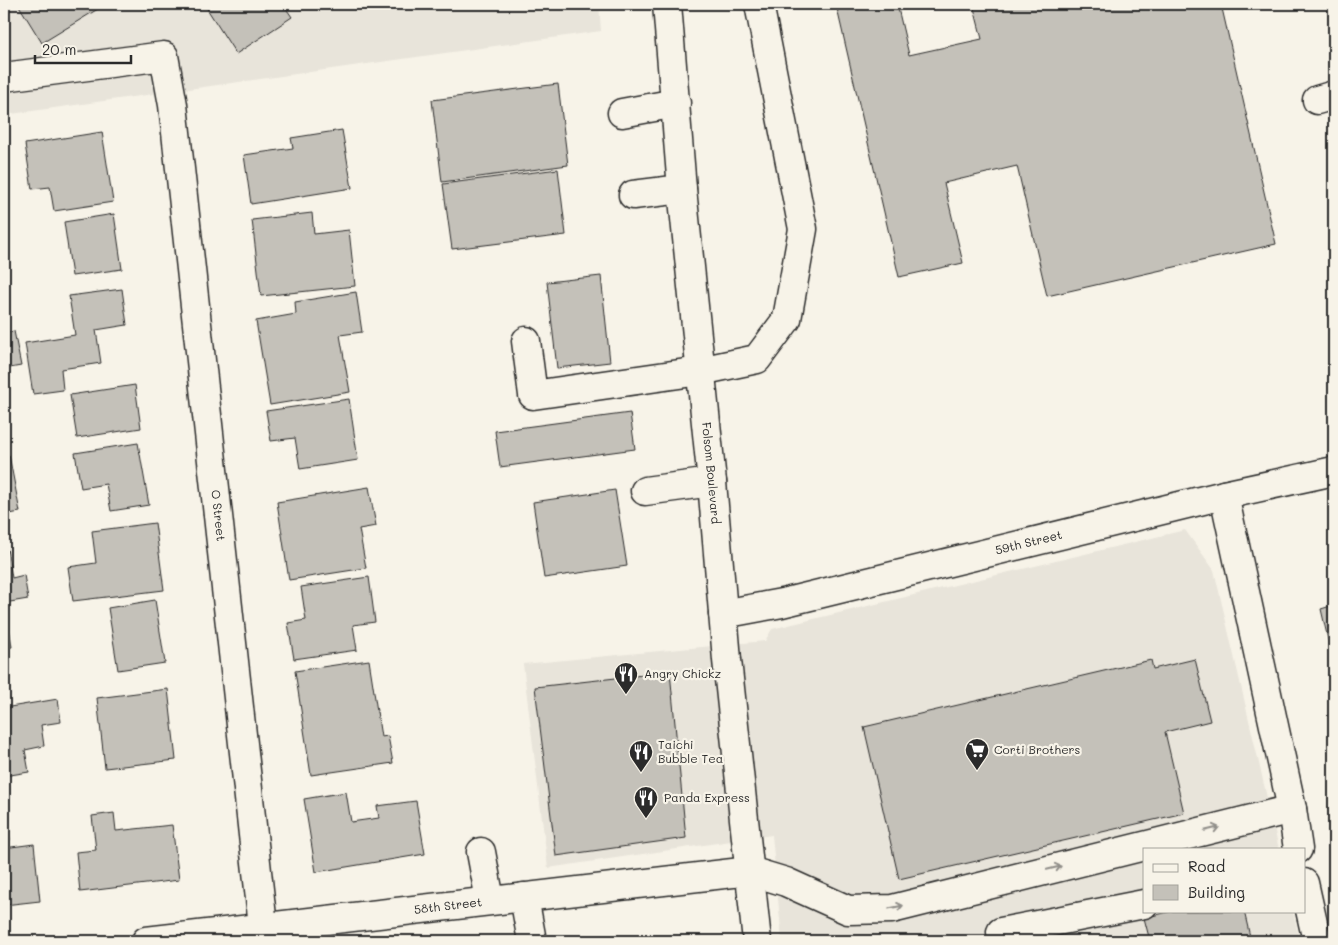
<svg xmlns="http://www.w3.org/2000/svg" width="1338" height="945" font-family="Mali,sans-serif">
	<style>
		.built { fill: #e8e4da }
		.building { fill: #c4c1b9; stroke: #2b2b2b }
		.lines { fill: none; stroke-linecap: round; stroke-linejoin: round }
		.minor-casing { stroke: #2b2b2b; stroke-width: 31 }
		.major-casing { stroke: #2b2b2b; stroke-width: 31 }
		.minor { stroke: #f7f3e8; stroke-width: 28 }
		.major { stroke: #f7f3e8; stroke-width: 28 }
		.oneway { stroke: #918f8a }
		.labels { text-anchor: middle; stroke-width: 4.5; stroke-linejoin: round; paint-order: stroke }
		.street-label { font-size: 12px; fill: #2b2b2b; stroke: #f7f3e8 }
		.poi-label { font-size: 12px; fill: #2b2b2b; stroke: #f7f3e8; text-anchor: start }
	</style>
	<rect width="100%" height="100%" fill="#f7f3e8"/>
	<filter id="ink" filterUnits="userSpaceOnUse"><feTurbulence type="fractalNoise" baseFrequency=".02" numOctaves="2"/><feDisplacementMap in="SourceGraphic" scale="10" xChannelSelector="R" yChannelSelector="G"/><feConvolveMatrix kernelMatrix="1 2 1 2 8 2 1 2 1" color-interpolation-filters="sRGB"/></filter>
	<g filter="url(#ink)">
		<path class="built" d="M 4,4 L 599,4 L 601,31 L 4,115 Z
			M 1185,530 L 1214,570 L 1279,849 L 1144,849 L 1144,911 L 1293,911 L 1300,941 L 782,941 L 772,835 L 548,868 L 523,664 L 765,641 L 772,629 Z"/>
		<path class="building" d="M 18,4 L 106,4 L 42,43 Z
			M 204,4 L 283,4 L 292,17 L 236,54 Z
			M 836,4 L 897,4 L 909,55 L 982,39 L 973,4 L 1221,4 L 1276,244 L 1047,296 L 1017,166 L 944,183 L 963,263 L 899,277 Z
			M 558,84 L 568,165 L 442,182 L 432,100 Z
			M 342,130 L 352,188 L 251,204 L 244,155 L 293,148 L 291,138 Z
			M 102,132 L 113,202 L 54,211 L 50,187 L 32,189 L 25,144 Z
			M 558,169 L 566,235 L 452,249 L 443,184 Z
			M 312,213 L 314,234 L 349,230 L 355,286 L 261,296 L 252,220 Z
			M 114,214 L 122,269 L 72,276 L 64,222 Z
			M 601,276 L 610,362 L 557,368 L 547,282 Z
			M 122,289 L 127,325 L 96,330 L 101,363 L 61,369 L 63,390 L 33,394 L 25,343 L 75,335 L 69,296 Z
			M 356,292 L 362,332 L 340,335 L 350,392 L 270,405 L 256,321 L 296,314 L 295,302 Z
			M 14,331 L 21,366 L 4,369 L 4,333 Z
			M 135,385 L 141,428 L 77,438 L 70,395 Z
			M 349,399 L 358,460 L 300,469 L 295,438 L 271,441 L 266,411 Z
			M 630,413 L 635,449 L 500,467 L 495,431 Z
			M 138,443 L 149,505 L 111,511 L 106,484 L 81,488 L 75,453 Z
			M 9,455 L 20,512 L 4,515 L 4,456 Z
			M 369,487 L 376,526 L 359,529 L 366,568 L 289,580 L 277,502 Z
			M 615,490 L 627,566 L 544,578 L 533,502 Z
			M 155,523 L 164,590 L 73,601 L 68,567 L 96,563 L 92,531 Z
			M 7,548 L 12,578 L 24,575 L 28,599 L 4,603 L 4,549 Z
			M 369,577 L 375,622 L 353,625 L 357,650 L 294,659 L 288,623 L 306,620 L 301,587 Z
			M 155,600 L 165,663 L 118,670 L 108,608 Z
			M 1334,605 L 1334,647 L 1330,648 L 1321,609 Z
			M 8,621 L 12,647 L 4,648 L 4,622 Z
			M 1195,659 L 1210,721 L 1165,732 L 1184,813 L 899,879 L 864,727 L 1151,660 L 1153,669 Z
			M 369,660 L 381,737 L 388,736 L 393,763 L 311,775 L 295,671 Z
			M 670,672 L 686,838 L 556,856 L 535,687 Z
			M 168,689 L 176,760 L 105,768 L 97,698 Z
			M 58,699 L 61,722 L 41,725 L 44,746 L 25,750 L 29,772 L 4,776 L 4,708 Z
			M 4,790 L 10,840 L 4,840 Z
			M 346,792 L 351,822 L 379,818 L 377,806 L 416,801 L 425,854 L 316,872 L 304,799 Z
			M 114,813 L 116,831 L 172,825 L 179,880 L 80,892 L 76,852 L 96,850 L 92,816 Z
			M 34,844 L 40,901 L 4,905 L 4,848 Z
			M 1172,911 L 1244,911 L 1251,941 L 1150,941 L 1144,918 Z
			M 680,937 L 681,941 L 655,941 L 655,940 Z"/>
		<g class="lines">
			<g class="minor-casing">
				<g id="minor">
					<path id="s1" d="M 4,77 L 164,56 L 173,105 L 263,926"/>
					<path d="M 1317,100 L 1334,95"/>
					<path d="M 622,113 L 676,103"/>
					<path d="M 633,195 L 682,189"/>
					<path d="M 526,341 L 533,395 L 700,371 L 757,359 L 787,319 L 803,229 L 759,4"/>
					<path d="M 645,491 L 712,482"/>
					<path d="M 1224,495 L 1292,809 L 1298,849"/>
					<path id="s2" d="M 723,614 L 782,603 L 1224,495 L 1334,471"/>
					<path d="M 481,852 L 490,900"/>
					<path d="M 1304,883 L 1317,941"/>
					<path d="M 524,897 L 532,941"/>
					<path id="s3" d="M 146,941 L 750,871 L 786,882 L 848,910 L 892,909 L 1292,809"/>
					<path d="M 1003,941 L 1001,932 L 1144,904"/>
				</g>
			</g>
			<g class="major-casing">
				<g id="major">
					<path id="s4" d="M 667,4 L 682,189 L 712,482 L 727,660 L 757,941"/>
				</g>
			</g>
			<use href="#minor" class="minor"/>
			<use href="#major" class="major"/>
		</g>
		<defs><path id="oneway-shaft" d="M-6 0H5M1.5-3L5.5 0L1.5 3" fill="none" stroke-width="1.6" stroke-linecap="round" stroke-linejoin="round" transform="scale(1.25)"/></defs>
		<g class="oneway">
			<use href="#oneway-shaft" transform="translate(1212 829) rotate(-14)"/>
			<use href="#oneway-shaft" transform="translate(1054 868) rotate(-14)"/>
			<use href="#oneway-shaft" transform="translate(896 907) rotate(-11)"/>
		</g>
	</g>
	<defs>
		<g id="restaurant-pin" transform="scale(1.25)"><path d="M0 17L-7.5 6A9.5 9.5 0 1 1 7.5 6Z" fill="#2b2b2b" stroke="#f7f3e8"/><path d="M-5-6h1v4h1v-4h1v4h1v-4h1v5L-1.5 .5V6h-2V.5L-5-1ZM5-6V6H3V1.5H1.5Q1.5-4 5-6Z" fill="#fff"/></g>
		<g id="supermarket-pin" transform="scale(1.25)"><path d="M0 17L-7.5 6A9.5 9.5 0 1 1 7.5 6Z" fill="#2b2b2b" stroke="#f7f3e8"/><path d="M-6-5.5h2.5l.6 2H6L4.5 2H-2.5L-4.4-4H-6ZM-1.5 3.2a1.3 1.3 0 1 0 .1 0ZM3 3.2a1.3 1.3 0 1 0 .1 0Z" fill="#fff"/></g>
	</defs>
	<g fill-rule="evenodd">
		<use href="#restaurant-pin" x="626" y="674"/>
		<use href="#supermarket-pin" x="977" y="750"/>
		<use href="#restaurant-pin" x="641" y="752"/>
		<use href="#restaurant-pin" x="646" y="798"/>
	</g>
	<g class="labels">
		<g class="street-label">
			<text dy="4" stroke="none"><textPath href="#s4" startOffset="471">Folsom Boulevard</textPath></text>
			<text dy="4" stroke="none"><textPath href="#s1" startOffset="624">O Street</textPath></text>
			<text dy="4" stroke="none"><textPath href="#s2" startOffset="314">59th Street</textPath></text>
			<text dy="4" stroke="none"><textPath href="#s3" startOffset="304">58th Street</textPath></text>
		</g>
		<g class="poi-label">
			<text x="644" y="678">Angry Chickz</text>
			<text x="658" y="749">Taichi<tspan x="658" dy="14">Bubble Tea</tspan></text>
			<text x="994" y="754">Corti Brothers</text>
			<text x="664" y="802">Panda Express</text>
		</g>
	</g>
	<rect width="1338" height="945" fill="none" stroke="#f7f3e8" stroke-width="20"/>
	<rect x="10" y="10" width="1318" height="925" fill="none" stroke="#2b2b2b" stroke-width="2" filter="url(#ink)"/>
	<rect x="1143" y="848" width="162" height="65" fill="#f7f3e8" stroke="#a5a39c"/>
	<rect x="1153" y="864" width="25" height="8" fill="#f7f3e8" stroke="#a5a39c"/>
	<text x="1188" y="872" font-size="15" fill="#2b2b2b">Road</text>
	<rect x="1153" y="885" width="25" height="15" fill="#c4c1b9" stroke="#a5a39c"/>
	<text x="1188" y="898" font-size="15" fill="#2b2b2b">Building</text>
	<path d="M35 55v8h96v-8" fill="none" stroke="#2b2b2b" stroke-width="2.5"/>
	<text x="42" y="55" font-size="15" fill="#2b2b2b" stroke="#f7f3e8" stroke-width="4" paint-order="stroke">20 m</text>
</svg>
